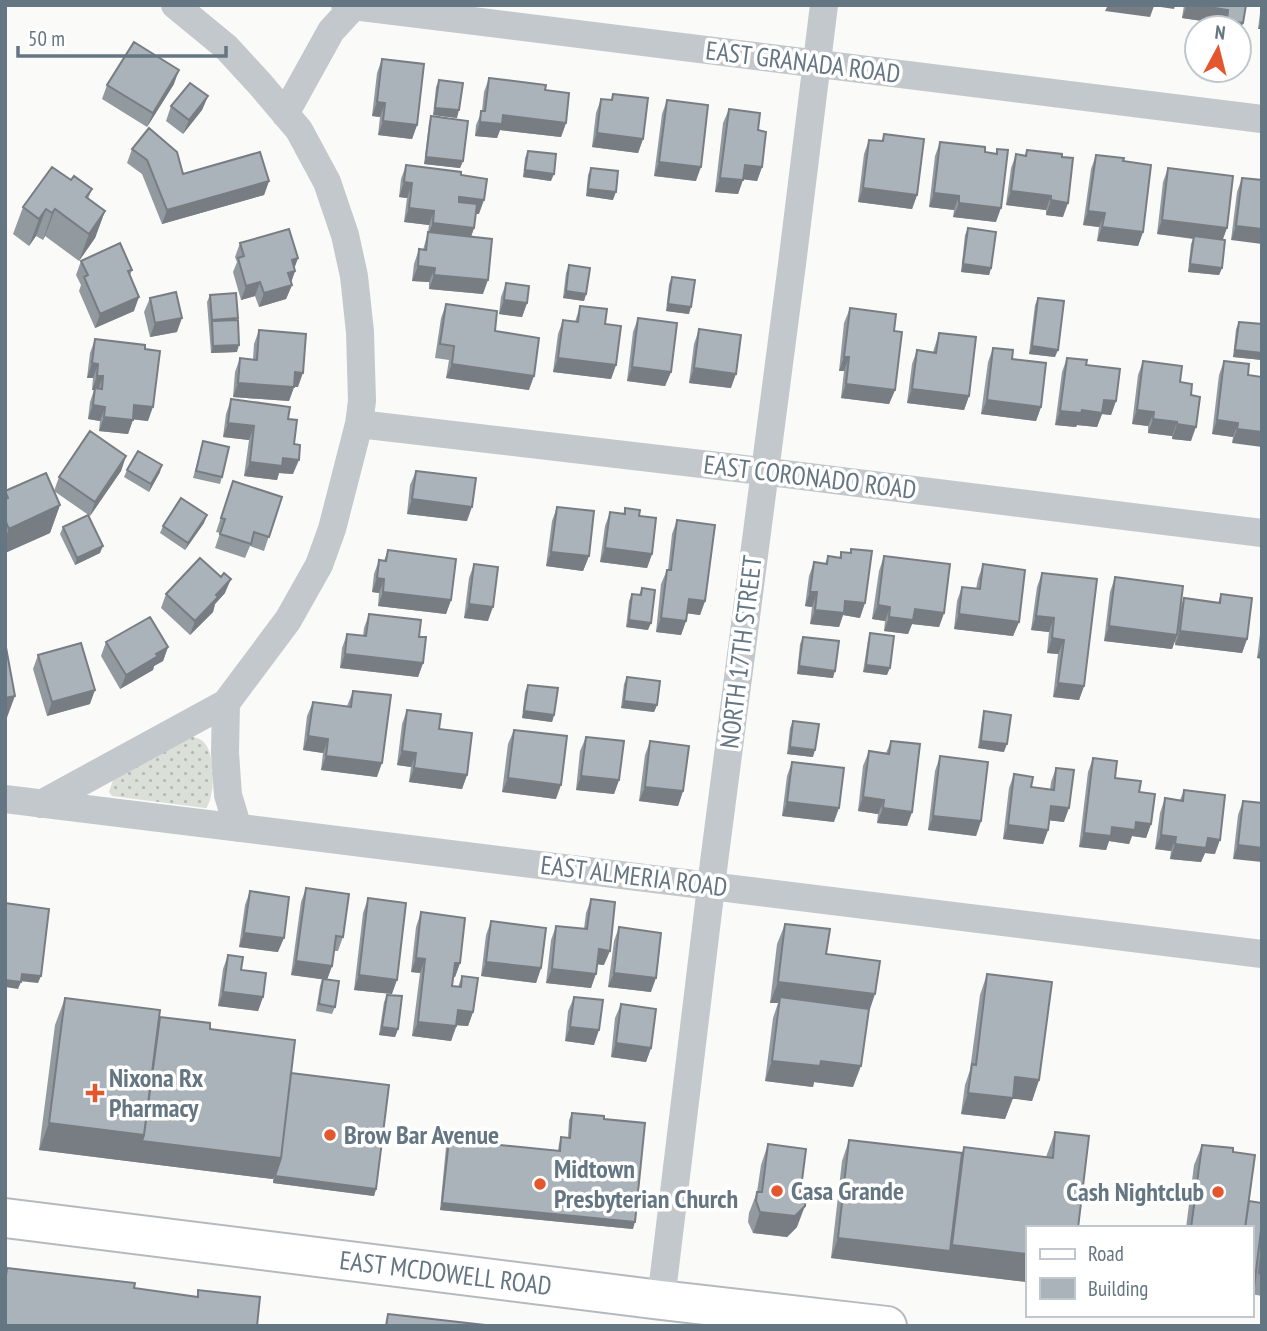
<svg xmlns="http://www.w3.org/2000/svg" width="1267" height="1331" font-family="'PT Sans Narrow',sans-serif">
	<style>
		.grass { fill: url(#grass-dots) }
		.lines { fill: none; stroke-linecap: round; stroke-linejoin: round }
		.primary-casing { stroke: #b5babe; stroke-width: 42 }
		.minor { stroke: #c3c8cc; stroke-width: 28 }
		.primary { stroke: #fff; stroke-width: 38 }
		.wall { fill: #929a9f }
		.shaded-wall { fill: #777d82 }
		.building { fill: #aab3b9; stroke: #777d82; stroke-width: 2 }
		.poi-dot { fill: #e4572e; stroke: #fff; stroke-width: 2.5 }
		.labels { text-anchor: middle; stroke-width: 7; stroke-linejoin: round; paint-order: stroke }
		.street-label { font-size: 26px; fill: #657683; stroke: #fff }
		.poi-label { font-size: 26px; font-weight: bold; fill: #657683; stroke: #fff; text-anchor: start }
	</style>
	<defs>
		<pattern id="grass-dots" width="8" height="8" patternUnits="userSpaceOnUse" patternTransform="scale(1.75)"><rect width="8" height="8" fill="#dadfd7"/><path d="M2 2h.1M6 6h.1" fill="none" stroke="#b4b9b4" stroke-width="1.8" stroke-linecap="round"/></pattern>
	</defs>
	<rect width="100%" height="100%" fill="#fafaf8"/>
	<path class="grass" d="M 191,736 C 197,738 202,739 206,745 C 215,758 215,793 207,807 L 205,808 L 112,796 L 109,792 L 113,780 Z"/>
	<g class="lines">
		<g class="primary-casing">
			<g id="primary">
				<path id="s1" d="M 5,1218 L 661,1300 L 887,1326"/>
			</g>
		</g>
		<path class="minor" d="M 345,5 L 1262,119
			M 285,114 L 331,31 L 354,6
			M 359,424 L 736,468 L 1262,533
			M 226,703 L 225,753 L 228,795 L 238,828
			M 5,799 L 1262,954
			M 41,804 L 226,703 L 288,620 L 319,565 L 332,529 L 359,424 L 362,401 L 360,332 L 354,276 L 345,235 L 327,182 L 299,130 L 260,84 L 226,47 L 175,5
			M 661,1300 L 714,862 L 792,264 L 824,5"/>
		<use href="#primary" class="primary"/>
	</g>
	<path class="wall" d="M 1184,5 L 1246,5 L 1243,23 L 1239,35 L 1239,28 L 1223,28 L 1223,24 L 1182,18 Z
		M 1261,5 L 1262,5 L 1262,29 L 1258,29 Z
		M 382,59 L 417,125 L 412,139 L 378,135 L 380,117 L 372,116 L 377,73 Z
		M 489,78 L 545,90 L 566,123 L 561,137 L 500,130 L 497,138 L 475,136 L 476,125 L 482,111 L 484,92 Z
		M 439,80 L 457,118 L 433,115 L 436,87 Z
		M 174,84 L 147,127 L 102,99 L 107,85 Z
		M 613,94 L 643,139 L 638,153 L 592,147 L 596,113 L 601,99 L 611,100 Z
		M 208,96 L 202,110 L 183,134 L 166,121 L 171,106 Z
		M 667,100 L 696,181 L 654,176 L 662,114 Z
		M 729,109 L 762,167 L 757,181 L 743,179 L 738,194 L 715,192 L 723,123 Z
		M 431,116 L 463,161 L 460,168 L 424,164 L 429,123 Z
		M 884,134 L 917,195 L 912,209 L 858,202 L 864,154 L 869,140 L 882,141 Z
		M 940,142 L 996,154 L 997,149 L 996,222 L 953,217 L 954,210 L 929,207 L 935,156 Z
		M 132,149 L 183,174 L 269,181 L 264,195 L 162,224 L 142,174 L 127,163 Z
		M 1027,150 L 1063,217 L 1046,215 L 1046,210 L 1006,205 L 1011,168 L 1016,154 L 1025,155 Z
		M 528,151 L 551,181 L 523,177 L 525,158 Z
		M 1096,155 L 1143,232 L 1138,246 L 1097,241 L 1099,227 L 1083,225 L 1091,169 Z
		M 406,165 L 461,175 L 479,214 L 476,214 L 474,228 L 471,237 L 483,294 L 429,289 L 429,282 L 412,281 L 414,264 L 419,249 L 423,250 L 428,232 L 429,225 L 404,222 L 407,198 L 399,197 L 401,179 Z
		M 591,168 L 613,200 L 586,196 L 588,175 Z
		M 1168,168 L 1222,240 L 1222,268 L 1219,275 L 1188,272 L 1191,244 L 1193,239 L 1157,234 L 1163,182 Z
		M 1242,178 L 1262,180 L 1231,240 L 1237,192 Z
		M 71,180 L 92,189 L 88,199 L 105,211 L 95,238 L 79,261 L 45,236 L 43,240 L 36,236 L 29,246 L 13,234 L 23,207 Z
		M 968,228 L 991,268 L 989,275 L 961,272 L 965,235 Z
		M 240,243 L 298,258 L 294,268 L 295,271 L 291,283 L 292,285 L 286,299 L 259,307 L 255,296 L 241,300 L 233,272 L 237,262 L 235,257 Z
		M 81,261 L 132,270 L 130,275 L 134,311 L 95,328 L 79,291 L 81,285 L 76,275 Z
		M 569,265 L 586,294 L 584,301 L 563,298 L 566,273 Z
		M 672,277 L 689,314 L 666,311 L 669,284 Z
		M 506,283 L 527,303 L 522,317 L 499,314 L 501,297 Z
		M 210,295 L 237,320 L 237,352 L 211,353 L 207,302 Z
		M 150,298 L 177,332 L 150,337 L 144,312 Z
		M 1038,298 L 1055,357 L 1029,354 L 1035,305 Z
		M 446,304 L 495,331 L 529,390 L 446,378 L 449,360 L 435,358 L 441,318 Z
		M 580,306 L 605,324 L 616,365 L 611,379 L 553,372 L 558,334 L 563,320 L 575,322 Z
		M 850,308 L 894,331 L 895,390 L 889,404 L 841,398 L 844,371 L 839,371 L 844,323 Z
		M 638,318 L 671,372 L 665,386 L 627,381 L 633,332 Z
		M 1239,322 L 1262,324 L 1262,360 L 1233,357 L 1236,329 Z
		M 699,329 L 731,388 L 689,383 L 694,344 Z
		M 259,330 L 298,387 L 294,387 L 289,401 L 233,397 L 235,372 L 240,358 L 253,359 L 254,344 Z
		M 939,333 L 969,396 L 964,410 L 907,403 L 912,364 L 917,350 L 933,352 Z
		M 95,339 L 145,349 L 148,421 L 133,419 L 128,434 L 99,431 L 100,421 L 88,419 L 90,402 L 94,390 L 92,390 L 93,378 L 87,378 L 90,353 Z
		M 993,348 L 1012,359 L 1041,407 L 1036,421 L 981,414 L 988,362 Z
		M 1067,358 L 1086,365 L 1116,401 L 1111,415 L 1102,414 L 1097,427 L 1077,425 L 1076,427 L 1055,425 L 1062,372 Z
		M 1143,361 L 1180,382 L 1191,395 L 1191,441 L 1172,439 L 1172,436 L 1148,433 L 1148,426 L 1132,424 L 1138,375 Z
		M 1224,361 L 1248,375 L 1262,377 L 1232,443 L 1233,437 L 1212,434 L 1219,375 Z
		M 231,399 L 288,419 L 294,444 L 293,474 L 279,473 L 277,480 L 244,476 L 249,440 L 223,437 L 226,414 Z
		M 203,441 L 222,477 L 220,484 L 193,478 Z
		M 126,456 L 121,471 L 90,516 L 54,491 L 60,505 L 50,533 L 5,553 L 5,491 L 54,491 L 59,477 Z
		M 127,470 L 160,472 L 149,492 L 124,477 Z
		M 416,471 L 467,521 L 407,514 L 410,485 Z
		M 233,481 L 282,497 L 264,551 L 250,546 L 245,558 L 215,548 L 220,533 L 216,532 Z
		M 557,507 L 589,556 L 583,571 L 546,566 L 552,521 Z
		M 625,508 L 639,516 L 652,554 L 647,568 L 600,562 L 605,526 L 610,512 L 623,514 Z
		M 677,520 L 705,601 L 700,615 L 687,613 L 686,621 L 681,635 L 656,632 L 661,584 L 667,570 L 668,570 L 672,534 Z
		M 204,523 L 185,550 L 160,533 L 163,526 Z
		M 63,527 L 100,553 L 75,565 L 60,534 Z
		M 851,549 L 860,618 L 843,615 L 839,627 L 810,624 L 812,607 L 805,606 L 809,576 L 814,562 L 825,564 L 828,556 L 839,558 L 841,552 L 850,553 Z
		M 388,550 L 451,600 L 446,614 L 378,606 L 379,593 L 372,592 L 374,574 L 379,560 L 384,561 Z
		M 884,556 L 944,613 L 939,627 L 912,624 L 908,634 L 884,631 L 885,621 L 872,619 L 879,571 Z
		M 474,564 L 488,621 L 464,618 L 469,578 Z
		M 983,564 L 1019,622 L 1013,636 L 954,629 L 957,601 L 962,587 L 976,589 L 978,579 Z
		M 1042,573 L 1084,686 L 1079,700 L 1053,697 L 1058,654 L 1047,653 L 1049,632 L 1031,630 L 1037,587 Z
		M 1115,577 L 1181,606 L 1184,598 L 1218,603 L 1221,594 L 1247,639 L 1242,653 L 1175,645 L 1175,641 L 1172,649 L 1104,641 L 1110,592 Z
		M 642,588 L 648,630 L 626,627 L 629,601 L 632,594 L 639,595 Z
		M 225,593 L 215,604 L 213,612 L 190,635 L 161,608 L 166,594 Z
		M 369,614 L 419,637 L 423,663 L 418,677 L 340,668 L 342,648 L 347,634 L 363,636 L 364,628 Z
		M 1262,618 L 1262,659 L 1257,658 Z
		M 870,633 L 887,675 L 863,672 L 868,640 Z
		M 803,637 L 833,678 L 797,674 L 800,644 Z
		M 106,642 L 168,647 L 163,661 L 154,666 L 153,670 L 120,689 L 101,656 Z
		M 38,655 L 90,704 L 47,716 L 33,669 Z
		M 627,677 L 657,705 L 654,712 L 621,708 L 624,684 Z
		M 528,685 L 554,715 L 552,722 L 522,718 L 525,692 Z
		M 353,691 L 377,777 L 321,770 L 323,753 L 303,750 L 307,716 L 313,702 L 347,706 Z
		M 407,710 L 439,729 L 467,775 L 462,789 L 409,782 L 411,767 L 397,765 L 402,724 Z
		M 984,711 L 1004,752 L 978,748 L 982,719 Z
		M 793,721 L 813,757 L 787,754 L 790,728 Z
		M 514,730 L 556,799 L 502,792 L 508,744 Z
		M 586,737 L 619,780 L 614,794 L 576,790 L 580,751 Z
		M 650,741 L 683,791 L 678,806 L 639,801 L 645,755 Z
		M 891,741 L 912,812 L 907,826 L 877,823 L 878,814 L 858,811 L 863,766 L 869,751 L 886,753 Z
		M 940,756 L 981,821 L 976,836 L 928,830 L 935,771 Z
		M 1093,758 L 1115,778 L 1139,792 L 1151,824 L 1146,838 L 1132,836 L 1129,844 L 1109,841 L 1106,850 L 1079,847 L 1088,772 Z
		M 792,762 L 834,822 L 782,816 L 787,776 Z
		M 1056,768 L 1064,822 L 1049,820 L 1048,830 L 1043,844 L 1003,839 L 1009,788 L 1014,774 L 1031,787 L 1050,790 L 1051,782 Z
		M 1184,790 L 1215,854 L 1205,853 L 1201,862 L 1170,859 L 1171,851 L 1155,849 L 1160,813 L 1165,798 L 1180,800 Z
		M 1243,801 L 1262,803 L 1233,859 L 1238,815 Z
		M 306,888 L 343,937 L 338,951 L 334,951 L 332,966 L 327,979 L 335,1007 L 332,1014 L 316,1011 L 320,986 L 322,979 L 291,975 L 301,902 Z
		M 250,891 L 278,952 L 239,947 L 245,905 Z
		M 368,898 L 392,994 L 354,990 L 363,913 Z
		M 591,899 L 604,965 L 597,964 L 591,988 L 546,983 L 551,940 L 556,926 L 584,929 L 586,913 Z
		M 421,912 L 460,963 L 455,977 L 453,977 L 452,986 L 458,987 L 462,976 L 473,1012 L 468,1026 L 457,1025 L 451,1041 L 412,1036 L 420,973 L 411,972 L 416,927 Z
		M 491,921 L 541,968 L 536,983 L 481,976 L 486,935 Z
		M 785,924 L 826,954 L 868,1015 L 853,1087 L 814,1082 L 813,1087 L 765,1081 L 773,1018 L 778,1003 L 770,1003 L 777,944 Z
		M 619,927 L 651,992 L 608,987 L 614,941 Z
		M 228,955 L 263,997 L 258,1011 L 218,1006 L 223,969 Z
		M 987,974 L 1039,1080 L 1032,1101 L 1013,1098 L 1005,1119 L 961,1114 L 965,1085 L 970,1070 L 980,995 Z
		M 387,995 L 398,1029 L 395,1037 L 379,1035 L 384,1002 Z
		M 574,997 L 594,1045 L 565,1041 L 568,1011 Z
		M 65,998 L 160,1017 L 210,1029 L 291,1073 L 376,1189 L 374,1196 L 273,1183 L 273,1179 L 39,1150 L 55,1025 Z
		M 621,1004 L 651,1048 L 646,1062 L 611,1057 L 615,1018 Z
		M 572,1113 L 604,1119 L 633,1229 L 440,1210 L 446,1147 L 449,1140 L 558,1151 L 559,1144 L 561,1137 L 568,1137 L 569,1120 Z
		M 1055,1132 L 1089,1136 L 1027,1228 L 1027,1282 L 831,1258 L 842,1161 L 849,1140 L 962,1153 L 964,1147 L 1046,1157 Z
		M 768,1144 L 797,1227 L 787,1237 L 753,1233 L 748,1222 L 749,1213 L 757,1192 L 761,1165 Z
		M 1202,1145 L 1233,1152 L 1249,1201 L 1262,1203 L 1262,1296 L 1251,1294 L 1251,1228 L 1186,1228 L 1194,1165 Z"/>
	<path class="shaded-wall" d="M 1108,5 L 1175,5 L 1174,9 L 1154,6 L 1150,17 L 1105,11 Z
		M 1187,5 L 1196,5 L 1228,10 L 1223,24 L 1182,18 Z
		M 1262,19 L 1262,29 L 1258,29 Z
		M 1227,21 L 1243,23 L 1239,35 L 1239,28 L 1224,28 Z
		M 179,70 L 174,84 L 147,127 L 153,113 Z
		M 208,96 L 202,110 L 183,134 L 189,120 Z
		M 377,102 L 385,103 L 380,117 L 372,116 Z
		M 435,108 L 459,110 L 457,118 L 433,115 Z
		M 503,115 L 566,123 L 561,137 L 500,130 L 497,138 L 475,136 L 480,122 Z
		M 383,121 L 417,125 L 412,139 L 378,135 Z
		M 597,133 L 643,139 L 638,153 L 592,147 Z
		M 426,157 L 463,161 L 460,168 L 424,164 Z
		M 659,162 L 701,167 L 696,181 L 654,176 Z
		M 745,165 L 762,167 L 757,181 L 740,179 Z
		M 525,170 L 554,174 L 551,181 L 523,177 Z
		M 720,178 L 743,180 L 738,194 L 715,192 Z
		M 269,181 L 264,195 L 162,224 L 167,210 Z
		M 404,182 L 412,183 L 407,198 L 399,197 Z
		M 863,188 L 917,195 L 912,209 L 858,202 Z
		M 588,189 L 616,192 L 613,200 L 586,196 Z
		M 1011,191 L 1051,196 L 1046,210 L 1006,205 Z
		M 934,193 L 959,196 L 954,210 L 929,207 Z
		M 459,197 L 484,200 L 479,214 L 454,211 Z
		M 1051,200 L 1068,203 L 1063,217 L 1046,215 Z
		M 959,203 L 1001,208 L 996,222 L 953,217 Z
		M 409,208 L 434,211 L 429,225 L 404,222 Z
		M 46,209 L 36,236 L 29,246 L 39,219 Z
		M 55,209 L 45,236 L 43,240 L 52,213 Z
		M 105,211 L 95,238 L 79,261 L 89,234 Z
		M 1088,211 L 1105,213 L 1099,227 L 1083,225 Z
		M 1162,220 L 1227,228 L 1222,242 L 1157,234 Z
		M 433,223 L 474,228 L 469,242 L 427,237 Z
		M 1236,226 L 1262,229 L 1262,244 L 1231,240 Z
		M 1102,227 L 1143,232 L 1138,246 L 1097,241 Z
		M 298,258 L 293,272 L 295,271 L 290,285 L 283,288 L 292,260 Z
		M 963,264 L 991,268 L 989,275 L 961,272 Z
		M 1190,264 L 1222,268 L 1219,275 L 1188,272 Z
		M 418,266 L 435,268 L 429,282 L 412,281 Z
		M 434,275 L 488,280 L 483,294 L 429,289 Z
		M 260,282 L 255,296 L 241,300 L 246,286 Z
		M 292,285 L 286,299 L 259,307 L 264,293 Z
		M 566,291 L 586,294 L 584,301 L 563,298 Z
		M 139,297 L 134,311 L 95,328 L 100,314 Z
		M 504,300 L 527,303 L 522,317 L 499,314 Z
		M 668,304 L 691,307 L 689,314 L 666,311 Z
		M 182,318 L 177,332 L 150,337 L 155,323 Z
		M 239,345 L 237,352 L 211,353 L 213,346 Z
		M 1032,346 L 1058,350 L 1055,357 L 1029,354 Z
		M 1235,350 L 1262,353 L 1262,360 L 1233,357 Z
		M 844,357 L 849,357 L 844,371 L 839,371 Z
		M 558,358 L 616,365 L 611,379 L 553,372 Z
		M 92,363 L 98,364 L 93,378 L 87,378 Z
		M 452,364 L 534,376 L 529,390 L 446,378 Z
		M 632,367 L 671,372 L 665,386 L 627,381 Z
		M 694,368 L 736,374 L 731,388 L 689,383 Z
		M 295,372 L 303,373 L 298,387 L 290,387 Z
		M 97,376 L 103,376 L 98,390 L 92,390 Z
		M 238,383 L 294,387 L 289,401 L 233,397 Z
		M 846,384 L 895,390 L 889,404 L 841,398 Z
		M 912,389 L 969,396 L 964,410 L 907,403 Z
		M 987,400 L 1041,407 L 1036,421 L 981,414 Z
		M 1104,400 L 1116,401 L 1111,415 L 1102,414 L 1097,427 L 1077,425 L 1076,427 L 1055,425 L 1060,411 L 1082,410 Z
		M 93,405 L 105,407 L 100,421 L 88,419 Z
		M 134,405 L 153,407 L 148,421 L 129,419 Z
		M 1137,410 L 1154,412 L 1148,426 L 1132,424 Z
		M 104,417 L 133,420 L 128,434 L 99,431 Z
		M 1153,419 L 1177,422 L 1172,436 L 1148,433 Z
		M 1217,420 L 1238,423 L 1233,437 L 1212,434 Z
		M 228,423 L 254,426 L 249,440 L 223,437 Z
		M 1177,424 L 1196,427 L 1191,441 L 1172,439 Z
		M 1237,429 L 1262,432 L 1262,447 L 1232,443 Z
		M 126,456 L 121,471 L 90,516 L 95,502 Z
		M 283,458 L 299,460 L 293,474 L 279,473 L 277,480 L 244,476 L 250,462 Z
		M 162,465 L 160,472 L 149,492 L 151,484 Z
		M 412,499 L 472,507 L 467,521 L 407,514 Z
		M 60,505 L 50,533 L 5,553 L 5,539 L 9,529 Z
		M 207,515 L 204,523 L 185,550 L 188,543 Z
		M 103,546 L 100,553 L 75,565 L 77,558 Z
		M 605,548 L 652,554 L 647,568 L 600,562 Z
		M 551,552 L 589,556 L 583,571 L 546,566 Z
		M 377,578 L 384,579 L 379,593 L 372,592 Z
		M 231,579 L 225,593 L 215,604 L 213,612 L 190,635 L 195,621 L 216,595 Z
		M 383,592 L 451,600 L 446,614 L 378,606 Z
		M 810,592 L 817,592 L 812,607 L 805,606 Z
		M 689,599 L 705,601 L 700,615 L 684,613 Z
		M 845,601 L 865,603 L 860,618 L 843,615 L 839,627 L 810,624 L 815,610 Z
		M 469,604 L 493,607 L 488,621 L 464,618 Z
		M 878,605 L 890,607 L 885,621 L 872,619 Z
		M 915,609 L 944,613 L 939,627 L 912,624 L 908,634 L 884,631 L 889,617 Z
		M 959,614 L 1019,622 L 1013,636 L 954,629 Z
		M 1036,616 L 1054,618 L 1049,632 L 1031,630 Z
		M 661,618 L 686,621 L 681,635 L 656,632 Z
		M 629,620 L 651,623 L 648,630 L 626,627 Z
		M 1109,626 L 1177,635 L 1172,649 L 1104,641 Z
		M 1180,631 L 1247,639 L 1242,653 L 1175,645 Z
		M 1052,638 L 1064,640 L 1058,654 L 1047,653 Z
		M 1262,645 L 1262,659 L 1257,658 Z
		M 168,647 L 163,661 L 154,666 L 153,670 L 120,689 L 126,675 Z
		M 345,654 L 423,663 L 418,677 L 340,668 Z
		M 866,665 L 890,668 L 887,675 L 863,672 Z
		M 799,666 L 835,671 L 833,678 L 797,674 Z
		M 1058,683 L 1084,686 L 1079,700 L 1053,697 Z
		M 95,690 L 90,704 L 47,716 L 52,702 Z
		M 15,696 L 5,723 L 5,698 Z
		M 624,701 L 657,705 L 654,712 L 621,708 Z
		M 524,711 L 554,715 L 552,722 L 522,718 Z
		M 308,736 L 328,739 L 323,753 L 303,750 Z
		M 981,741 L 1007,744 L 1004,752 L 978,748 Z
		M 790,747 L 815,750 L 813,757 L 787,754 Z
		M 402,751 L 416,753 L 411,767 L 397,765 Z
		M 326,756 L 382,763 L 377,777 L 321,770 Z
		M 414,768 L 467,775 L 462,789 L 409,782 Z
		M 581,776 L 619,780 L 614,794 L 576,790 Z
		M 508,778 L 561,785 L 556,799 L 502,792 Z
		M 645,787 L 683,791 L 678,806 L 639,801 Z
		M 863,797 L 884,800 L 878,814 L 858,811 Z
		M 787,802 L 839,808 L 834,822 L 782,816 Z
		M 1051,806 L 1069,808 L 1064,822 L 1046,820 Z
		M 883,808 L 912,812 L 907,826 L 877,823 Z
		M 933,816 L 981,821 L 976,836 L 928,830 Z
		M 1136,822 L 1151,824 L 1146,838 L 1132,836 L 1129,844 L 1109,841 L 1106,850 L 1079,847 L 1084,833 Z
		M 1008,825 L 1048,830 L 1043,844 L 1003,839 Z
		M 1161,835 L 1176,837 L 1171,851 L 1155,849 Z
		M 1208,838 L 1220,840 L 1215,854 L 1205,853 L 1201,862 L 1170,859 L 1175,844 Z
		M 1238,845 L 1262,848 L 1262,862 L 1233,859 Z
		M 244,933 L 284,938 L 278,952 L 239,947 Z
		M 599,949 L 610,951 L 604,965 L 594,964 Z
		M 416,958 L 425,959 L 420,973 L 411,972 Z
		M 296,961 L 332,966 L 327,980 L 291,975 Z
		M 486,962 L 541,968 L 536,983 L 481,976 Z
		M 455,963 L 460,963 L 455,977 L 450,977 Z
		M 552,969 L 596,974 L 591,988 L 546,983 Z
		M 614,973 L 656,978 L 651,992 L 608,987 Z
		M 22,974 L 41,976 L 38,983 L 19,981 Z
		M 359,975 L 397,980 L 392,994 L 354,990 Z
		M 5,980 L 21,982 L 18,989 L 5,987 Z
		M 778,982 L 875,994 L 868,1015 L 780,997 L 778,1003 L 770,1003 Z
		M 223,992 L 263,997 L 258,1011 L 218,1006 Z
		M 458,1010 L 473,1012 L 468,1026 L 453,1025 Z
		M 418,1022 L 456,1026 L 451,1041 L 412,1036 Z
		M 382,1027 L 398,1029 L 395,1037 L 379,1035 Z
		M 570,1027 L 599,1030 L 594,1045 L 565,1041 Z
		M 616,1043 L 651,1048 L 646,1062 L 611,1057 Z
		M 772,1061 L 821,1061 L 861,1066 L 853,1087 L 814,1082 L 813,1087 L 765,1081 Z
		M 1015,1077 L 1039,1080 L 1032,1101 L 1008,1098 Z
		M 968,1093 L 1013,1098 L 1005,1119 L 961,1114 Z
		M 49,1123 L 144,1135 L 135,1162 L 39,1150 Z
		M 142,1141 L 281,1158 L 273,1179 L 135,1162 Z
		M 275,1176 L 376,1189 L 374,1196 L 273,1183 Z
		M 442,1203 L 635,1222 L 633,1229 L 440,1210 Z
		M 805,1206 L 797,1227 L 787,1237 L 753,1233 L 760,1212 Z
		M 838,1238 L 950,1251 L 942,1272 L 831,1258 Z
		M 952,1245 L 1027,1254 L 1027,1282 L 942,1272 Z"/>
	<path class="building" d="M 1196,5 L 1246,5 L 1243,23 L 1227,21 L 1228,10 Z
		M 134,42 L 179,70 L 153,113 L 107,85 Z
		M 382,59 L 424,64 L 417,125 L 383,121 L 385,103 L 377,102 Z
		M 489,78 L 546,85 L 545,90 L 569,93 L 566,123 L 503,115 L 502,124 L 480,122 L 481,111 L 485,111 Z
		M 439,80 L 463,83 L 459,110 L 435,108 Z
		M 190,83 L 208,96 L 189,120 L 171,106 Z
		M 613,94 L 648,98 L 643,139 L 597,133 L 601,99 L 612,100 Z
		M 667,100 L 708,105 L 701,167 L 659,162 Z
		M 729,109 L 760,113 L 758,130 L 766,132 L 762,167 L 745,165 L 743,180 L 720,178 Z
		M 431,116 L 468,121 L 463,161 L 426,157 Z
		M 149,128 L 177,152 L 183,174 L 260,152 L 269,181 L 167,210 L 147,160 L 132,149 Z
		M 884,134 L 924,139 L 917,195 L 863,188 L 869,140 L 883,141 Z
		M 940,142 L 985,147 L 985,152 L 997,154 L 997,149 L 1008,150 L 1001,208 L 959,203 L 959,196 L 934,193 Z
		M 1027,150 L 1062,154 L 1062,157 L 1073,158 L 1068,203 L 1051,200 L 1051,196 L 1011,191 L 1016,154 L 1026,156 Z
		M 528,151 L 556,154 L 554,174 L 525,170 Z
		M 1096,155 L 1124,158 L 1123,161 L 1151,165 L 1143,232 L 1102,227 L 1105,213 L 1088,211 Z
		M 406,165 L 461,172 L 461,175 L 487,179 L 484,200 L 459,197 L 459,202 L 477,204 L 474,228 L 433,223 L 434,211 L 409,208 L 412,183 L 404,182 Z
		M 52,167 L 71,180 L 74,176 L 92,189 L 86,197 L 105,211 L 89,234 L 55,209 L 52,213 L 46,209 L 39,219 L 23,207 Z
		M 591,168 L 618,171 L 616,192 L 588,189 Z
		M 1168,168 L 1233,176 L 1227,228 L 1162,220 Z
		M 1242,178 L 1262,180 L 1262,229 L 1236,226 Z
		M 968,228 L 996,232 L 991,268 L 963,264 Z
		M 289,229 L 298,258 L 292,260 L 295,271 L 288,273 L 292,285 L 264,293 L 260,282 L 246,286 L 238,258 L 244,256 L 240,243 Z
		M 428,232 L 492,239 L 488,280 L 434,275 L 435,268 L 418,266 L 419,249 L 426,250 Z
		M 1194,236 L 1225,240 L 1222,268 L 1190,264 Z
		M 120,243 L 132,270 L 128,271 L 139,297 L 100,314 L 84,277 L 88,275 L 81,261 Z
		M 569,265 L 590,268 L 586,294 L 566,291 Z
		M 672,277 L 695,280 L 691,307 L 668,304 Z
		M 506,283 L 529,286 L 527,303 L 504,300 Z
		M 176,292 L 182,318 L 155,323 L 150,298 Z
		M 236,293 L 238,318 L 212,320 L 210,295 Z
		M 1038,298 L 1064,301 L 1058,350 L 1032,346 Z
		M 446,304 L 497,311 L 495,331 L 539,338 L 534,376 L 452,364 L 454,346 L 440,344 Z
		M 580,306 L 607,309 L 605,324 L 621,326 L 616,365 L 558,358 L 563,320 L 578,322 Z
		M 850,308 L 896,314 L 894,331 L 902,332 L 895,390 L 846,384 L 849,357 L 844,357 Z
		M 638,318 L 677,323 L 671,372 L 632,367 Z
		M 238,320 L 239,345 L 213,346 L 212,321 Z
		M 1239,322 L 1262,324 L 1262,353 L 1235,350 Z
		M 699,329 L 741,335 L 736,374 L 694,368 Z
		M 259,330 L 306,334 L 303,373 L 295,372 L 294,387 L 238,383 L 240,358 L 257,360 Z
		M 939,333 L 976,337 L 969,396 L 912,389 L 917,350 L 936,353 Z
		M 95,339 L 145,345 L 145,349 L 160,351 L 153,407 L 134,405 L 133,420 L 104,417 L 105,407 L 93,405 L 95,388 L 102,389 L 103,376 L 97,376 L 98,364 L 92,363 Z
		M 993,348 L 1013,350 L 1012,359 L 1046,363 L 1041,407 L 987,400 Z
		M 1067,358 L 1087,360 L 1086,365 L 1120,369 L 1116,401 L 1104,400 L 1102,413 L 1082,410 L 1081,413 L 1060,411 Z
		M 1143,361 L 1182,366 L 1180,382 L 1192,384 L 1191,395 L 1200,397 L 1196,427 L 1177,424 L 1177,422 L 1153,419 L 1154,412 L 1137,410 Z
		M 1224,361 L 1249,364 L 1248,375 L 1262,377 L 1262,432 L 1237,429 L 1238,423 L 1217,420 Z
		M 231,399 L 290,407 L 288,419 L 297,420 L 294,444 L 300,445 L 299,460 L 283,458 L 282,466 L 250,462 L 254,426 L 228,423 Z
		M 90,431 L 126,456 L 95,502 L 59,477 Z
		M 203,441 L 229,447 L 222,477 L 196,471 Z
		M 138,451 L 162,465 L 151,484 L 127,470 Z
		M 416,471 L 476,478 L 472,507 L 412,499 Z
		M 46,473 L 60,505 L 9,529 L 5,520 L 5,499 L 8,498 L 5,491 Z
		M 233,481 L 282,497 L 269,537 L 254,532 L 251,544 L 220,534 L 225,519 L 221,518 Z
		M 181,498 L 207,515 L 188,543 L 163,526 Z
		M 557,507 L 594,511 L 589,556 L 551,552 Z
		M 625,508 L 640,510 L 639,516 L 656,518 L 652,554 L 605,548 L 610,512 L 625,514 Z
		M 88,515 L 103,546 L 77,558 L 63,527 Z
		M 677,520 L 715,525 L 705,601 L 689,599 L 686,621 L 661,618 L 667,570 L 671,570 Z
		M 851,549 L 872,551 L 865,603 L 845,601 L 844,613 L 815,610 L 817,592 L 810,592 L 814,562 L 827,564 L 828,556 L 841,558 L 841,552 L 851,553 Z
		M 388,550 L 456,559 L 451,600 L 383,592 L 384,579 L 377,578 L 379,560 L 386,561 Z
		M 884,556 L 950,564 L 944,613 L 915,609 L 913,620 L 889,617 L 890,607 L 878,605 Z
		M 200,558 L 221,577 L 224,573 L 231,579 L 216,595 L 218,597 L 195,621 L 166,594 Z
		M 474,564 L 498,567 L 493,607 L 469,604 Z
		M 983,564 L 1025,570 L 1019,622 L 959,614 L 962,587 L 980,589 Z
		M 1042,573 L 1097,579 L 1084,686 L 1058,683 L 1064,640 L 1052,638 L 1054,618 L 1036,616 Z
		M 1115,577 L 1183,586 L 1177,635 L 1109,626 Z
		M 642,588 L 655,590 L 651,623 L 629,620 L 632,594 L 641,595 Z
		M 1221,594 L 1252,598 L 1247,639 L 1180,631 L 1184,598 L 1220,603 Z
		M 369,614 L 421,620 L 419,637 L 426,637 L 423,663 L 345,654 L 347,634 L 366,636 Z
		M 150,617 L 168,647 L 156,654 L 158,656 L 126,675 L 106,642 Z
		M 870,633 L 894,636 L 890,668 L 866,665 Z
		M 803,637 L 839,641 L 835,671 L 799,666 Z
		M 5,642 L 15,696 L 5,698 Z
		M 81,643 L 95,690 L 52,702 L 38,655 Z
		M 627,677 L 660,681 L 657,705 L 624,701 Z
		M 528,685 L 558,688 L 554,715 L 524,711 Z
		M 353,691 L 391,695 L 382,763 L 326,756 L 328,739 L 308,736 L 313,702 L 351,707 Z
		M 407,710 L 441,714 L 439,729 L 472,733 L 467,775 L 414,768 L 416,753 L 402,751 Z
		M 984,711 L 1011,715 L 1007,744 L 981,741 Z
		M 793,721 L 819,724 L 815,750 L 790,747 Z
		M 514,730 L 567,736 L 561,785 L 508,778 Z
		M 586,737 L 624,741 L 619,780 L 581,776 Z
		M 650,741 L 689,746 L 683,791 L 645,787 Z
		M 891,741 L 920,744 L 912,812 L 883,808 L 884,800 L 863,797 L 869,751 L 889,754 Z
		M 940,756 L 988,762 L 981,821 L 933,816 Z
		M 1093,758 L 1117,761 L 1115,778 L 1141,781 L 1139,792 L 1155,794 L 1151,824 L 1136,822 L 1135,830 L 1112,827 L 1111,836 L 1084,833 Z
		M 792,762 L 844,768 L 839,808 L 787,802 Z
		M 1056,768 L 1074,770 L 1069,808 L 1051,806 L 1048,830 L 1008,825 L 1014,774 L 1033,777 L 1031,787 L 1054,790 Z
		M 1184,790 L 1225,795 L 1220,840 L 1208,838 L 1206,848 L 1175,844 L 1176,837 L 1161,835 L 1165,798 L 1183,801 Z
		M 1243,801 L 1262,803 L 1262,848 L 1238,845 Z
		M 306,888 L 349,894 L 343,937 L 336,936 L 332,966 L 296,961 Z
		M 250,891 L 289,897 L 284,938 L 244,933 Z
		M 368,898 L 406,903 L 397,980 L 359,975 Z
		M 591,899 L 615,902 L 610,951 L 599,949 L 596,974 L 552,969 L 556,926 L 587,929 Z
		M 5,903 L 49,909 L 41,976 L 22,974 L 21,982 L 5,980 Z
		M 421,912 L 465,918 L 460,963 L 455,963 L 452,986 L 461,987 L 462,976 L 478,978 L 473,1012 L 458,1010 L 456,1026 L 418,1022 L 425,959 L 416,958 Z
		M 491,921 L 546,928 L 541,968 L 486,962 Z
		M 785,924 L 830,929 L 826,954 L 880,961 L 875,994 L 778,982 Z
		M 619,927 L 661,933 L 656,978 L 614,973 Z
		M 228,955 L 243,957 L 241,970 L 266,973 L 263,997 L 223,992 Z
		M 987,974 L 1052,982 L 1039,1080 L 1015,1077 L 1013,1098 L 968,1093 L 972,1064 L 976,1065 Z
		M 323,979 L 339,981 L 335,1007 L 319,1004 Z
		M 387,995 L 402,996 L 398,1029 L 382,1027 Z
		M 574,997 L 603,1000 L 599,1030 L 570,1027 Z
		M 780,997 L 869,1009 L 861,1066 L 821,1061 L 820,1066 L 772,1061 Z
		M 65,998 L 160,1010 L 144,1135 L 49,1123 Z
		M 621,1004 L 656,1009 L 651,1048 L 616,1043 Z
		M 160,1017 L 210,1023 L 210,1029 L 295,1040 L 281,1158 L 142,1141 L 144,1135 Z
		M 291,1073 L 389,1085 L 376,1189 L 275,1176 L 281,1158 Z
		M 572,1113 L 604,1116 L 604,1119 L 645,1123 L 635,1222 L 442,1203 L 449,1140 L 560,1151 L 561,1137 L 570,1138 Z
		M 1055,1132 L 1089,1136 L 1078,1228 L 1027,1228 L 1027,1254 L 952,1245 L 964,1147 L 1053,1158 Z
		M 849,1140 L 962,1153 L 950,1251 L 838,1238 Z
		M 768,1144 L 806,1149 L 800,1196 L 806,1196 L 805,1206 L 795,1216 L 760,1212 L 756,1201 L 757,1192 L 762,1192 Z
		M 1202,1145 L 1233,1148 L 1233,1152 L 1255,1155 L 1245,1228 L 1191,1228 Z
		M 1249,1201 L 1262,1203 L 1262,1222 L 1254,1287 L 1251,1287 L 1251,1228 L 1245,1228 Z
		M 1262,1249 L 1262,1274 L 1259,1273 Z
		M 7,1268 L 135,1283 L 134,1288 L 198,1297 L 198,1290 L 260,1297 L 257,1326 L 5,1326 L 5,1282 Z
		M 388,1314 L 494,1326 L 386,1326 Z"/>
	<g class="poi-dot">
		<path d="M91.5 1082.5h7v7h7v7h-7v7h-7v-7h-7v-7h7z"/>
		<circle cx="330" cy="1135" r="7"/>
		<circle cx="540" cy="1184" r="7"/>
		<circle cx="777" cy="1191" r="7"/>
		<circle cx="1218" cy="1192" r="7"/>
	</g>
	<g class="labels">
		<g class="street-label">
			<text transform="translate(803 62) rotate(7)" y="9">EAST GRANADA ROAD</text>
			<text transform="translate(810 477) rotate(7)" y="9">EAST CORONADO ROAD</text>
			<text transform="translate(741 652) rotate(-83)" y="9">NORTH 17TH STREET</text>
			<text transform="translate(634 876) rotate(7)" y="9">EAST ALMERIA ROAD</text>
			<text dy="9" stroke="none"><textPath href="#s1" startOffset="444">EAST MCDOWELL ROAD</textPath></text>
		</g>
		<g class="poi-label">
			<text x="109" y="1087">Nixona Rx<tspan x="109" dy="30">Pharmacy</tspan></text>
			<text x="344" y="1144">Brow Bar Avenue</text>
			<text x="554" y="1178">Midtown<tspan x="554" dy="30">Presbyterian Church</tspan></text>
			<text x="791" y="1200">Casa Grande</text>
			<text x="1204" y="1201" text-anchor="end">Cash Nightclub</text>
		</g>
	</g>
	<rect width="1267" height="1331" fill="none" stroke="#657683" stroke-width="14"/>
	<rect x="1026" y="1226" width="228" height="91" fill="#ffffff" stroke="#c1c8cd" stroke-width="2"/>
	<rect x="1040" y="1249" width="35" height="10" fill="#ffffff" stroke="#c1c8cd" stroke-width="2"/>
	<text x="1088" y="1261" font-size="21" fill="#657683">Road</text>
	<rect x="1040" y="1278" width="35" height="21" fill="#aab3b9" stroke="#c1c8cd" stroke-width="2"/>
	<text x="1088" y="1296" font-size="21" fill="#657683">Building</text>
	<g transform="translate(1218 49) rotate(7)"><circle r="33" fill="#ffffff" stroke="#c1c8cd" stroke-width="2"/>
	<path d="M0-5L12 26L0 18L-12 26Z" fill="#e4572e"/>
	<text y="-10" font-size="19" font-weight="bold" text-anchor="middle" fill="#657683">N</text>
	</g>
	<path d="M18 46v10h208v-10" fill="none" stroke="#657683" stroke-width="3.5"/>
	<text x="28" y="46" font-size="21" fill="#657683" stroke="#ffffff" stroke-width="5" paint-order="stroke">50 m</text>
</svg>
